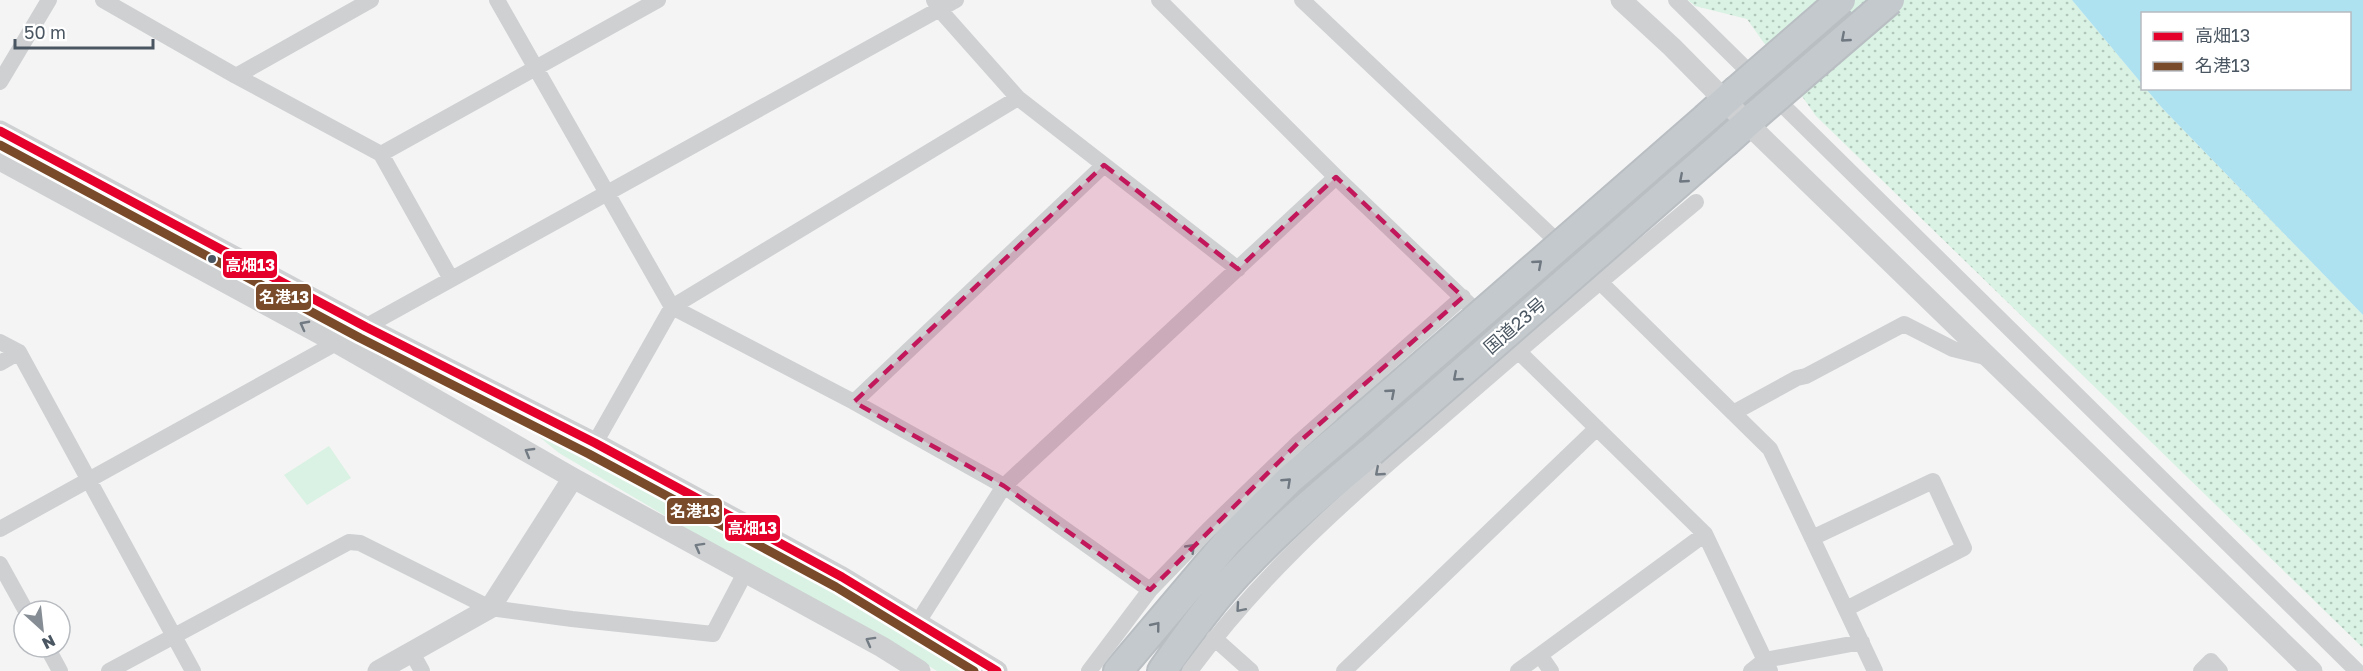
<svg xmlns="http://www.w3.org/2000/svg" width="2363" height="671" font-family="'Golos Text','Noto Sans JP',sans-serif">
	<style>
		.grass { fill: url(#grass-dots) }
		.garden { fill: #d9f2e3 }
		.water { fill: #aee2f0 }
		.lines { fill: none; stroke-linecap: round; stroke-linejoin: round }
		.trunk-casing { stroke: #b9bec3; stroke-width: 32 }
		.minor { stroke: #ced0d2; stroke-width: 16 }
		.tertiary { stroke: #ced0d2; stroke-width: 21 }
		.trunk { stroke: #c4c9cd; stroke-width: 28 }
		.trunk-bridge-casing { stroke: #b9bec3; stroke-width: 32; stroke-linecap: butt }
		.trunk-bridge { stroke: #c4c9cd; stroke-width: 28 }
		.bus-1-casing { stroke: #fff; stroke-width: 14 }
		.bus-2-casing { stroke: #fff; stroke-width: 14 }
		.bus-1 { stroke: #e4002b; stroke-width: 9 }
		.bus-2 { stroke: #7a4b2a; stroke-width: 9 }
		.oneway { stroke: #6f7881 }
		.oneway2 { stroke: #727b83 }
		.marked { fill: #c2185b; fill-opacity: 0.2; stroke: #c2185b; stroke-width: 4.5; stroke-dasharray: 12 8; stroke-linejoin: round }
		.bus-dot { fill: #4a5661; stroke: #fff; stroke-width: 2 }
		.labels { text-anchor: middle; stroke-width: 4.5; stroke-linejoin: round; paint-order: stroke }
		.street-label { font-size: 18px; fill: #4a5661; stroke: #fff }
		.line-badge { stroke: #fff; stroke-width: 2 }
		.badge-label { font-size: 16px; text-anchor: middle; font-weight: bold; fill: #fff }
	</style>
	<defs>
		<pattern id="grass-dots" width="8" height="8" patternUnits="userSpaceOnUse" patternTransform="scale(1.5)"><rect width="8" height="8" fill="#d9f2e3"/><path d="M2 2h.1M6 6h.1" fill="none" stroke="#b2c7bb" stroke-width="1.8" stroke-linecap="round"/></pattern>
	</defs>
	<rect width="100%" height="100%" fill="#f4f4f4"/>
	<path class="grass" d="M 1688,0 L 2072,0 L 2142,84 L 2142,88 L 2146,89 L 2163,109 L 2363,315 L 2363,648 L 1816,116 L 1747,19 L 1695,6 Z"/>
	<path class="garden" d="M 500,405 L 843,588 L 894,624 L 965,671 L 937,671 L 886,639 L 696,534 L 559,453 Z
		M 329,446 L 351,478 L 307,505 L 284,475 Z"/>
	<path class="water" d="M 2072,0 L 2363,0 L 2363,315 L 2163,109 L 2146,89 L 2350,88 L 2350,14 L 2142,14 L 2142,84 Z"/>
	<g class="lines">
		<g class="trunk-casing">
			<path id="trunk" d="M 1707,117 L 1736,91
				M 1727,141 L 1756,115
				M 1118,671 L 1229,540 L 1290,479 L 1347,431
				M 1162,671 C 1188,634 1216,595 1248,563 C 1286,523 1328,488 1371,452"/>
		</g>
		<path class="minor" d="M 103,0 L 236,76 L 381,154 L 451,279
			M 497,0 L 672,307 L 854,402 L 1004,486 L 1150,590
			M 934,0 L 939,9 L 1018,98 L 1238,269
			M 1159,0 L 1336,177 L 1518,351 L 1705,534 L 1770,671
			M 1302,0 L 1600,282 L 1696,202
			M 1676,0 L 2357,671
			M 236,76 L 371,0
			M 0,82 L 49,0
			M 381,154 L 658,0
			M 0,342 L 19,352 L 193,671
			M 0,363 L 19,352
			M 854,402 L 1104,165
			M 1733,413 L 1797,378 L 1806,376 L 1904,324 L 1953,349 L 1989,358
			M 595,443 L 672,307 L 1018,98
			M 0,529 L 956,0
			M 1812,538 L 1933,481 L 1964,548 L 1846,609
			M 0,564 L 26,611
			M 918,622 L 1004,486 L 1336,177
			M 1214,638 L 1251,671
			M 47,647 L 60,671
			M 412,653 L 422,671
			M 1540,655 L 1551,671
			M 109,671 L 349,542 L 360,543 L 490,608 L 572,619 L 713,634 L 745,573
			M 1089,671 L 1150,590 L 1208,530 L 1298,443 L 1463,297
			M 1190,671 C 1254,583 1334,510 1416,440 C 1477,387 1538,334 1600,282 L 1770,449 L 1875,671
			M 1344,671 L 1597,428
			M 1518,671 L 1705,534
			M 1751,671 L 1765,660 L 1862,642
			M 2201,671 L 2211,661 L 2220,671"/>
		<path class="tertiary" d="M 1621,0 L 1672,47 L 1747,123 L 2312,671
			M 0,131 L 366,327 L 595,443 L 765,535 L 842,577 L 997,671
			M 0,160 L 337,343 L 573,478 L 882,647 L 920,671
			M 378,671 L 490,608 L 573,478"/>
		<use href="#trunk" class="trunk"/>
		<g class="trunk-bridge-casing">
			<path id="trunk-bridge" d="M 1736,91 L 1841,0
				M 1756,115 L 1890,0
				M 1347,431 L 1707,117
				M 1371,452 L 1727,141"/>
		</g>
		<use href="#trunk-bridge" class="trunk-bridge"/>
		<g class="bus-1-casing">
			<path id="bus-1" d="M 0,131 L 366,327 L 595,443 L 765,535 L 842,577 L 997,671"/>
		</g>
		<g class="bus-2-casing">
			<path id="bus-2" d="M 0,145 L 360,338 L 589,454 L 836,587 L 974,671"/>
		</g>
		<use href="#bus-1" class="bus-1"/>
		<use href="#bus-2" class="bus-2"/>
	</g>
	<defs><path id="oneway-chevron" d="M-2-3.5L2.5 0L-2 3.5" fill="none" stroke-width="1.6" stroke-linecap="round" stroke-linejoin="round" transform="scale(1.5)"/></defs>
	<g class="oneway">
		<use href="#oneway-chevron" transform="translate(1845 38) rotate(139)"/>
		<use href="#oneway-chevron" transform="translate(1683 179) rotate(139)"/>
		<use href="#oneway-chevron" transform="translate(1538 264) rotate(-41)"/>
		<use href="#oneway-chevron" transform="translate(1457 377) rotate(139)"/>
		<use href="#oneway-chevron" transform="translate(1391 393) rotate(-41)"/>
		<use href="#oneway-chevron" transform="translate(1287 482) rotate(-43)"/>
		<use href="#oneway-chevron" transform="translate(1156 626) rotate(-51)"/>
	</g>
	<g class="oneway2">
		<use href="#oneway-chevron" transform="translate(304 325) rotate(-152)"/>
		<use href="#oneway-chevron" transform="translate(529 452) rotate(-150)"/>
		<use href="#oneway-chevron" transform="translate(1379 472) rotate(139)"/>
		<use href="#oneway-chevron" transform="translate(699 547) rotate(-151)"/>
		<use href="#oneway-chevron" transform="translate(1191 548) rotate(-46)"/>
		<use href="#oneway-chevron" transform="translate(1240 608) rotate(131)"/>
		<use href="#oneway-chevron" transform="translate(870 641) rotate(-151)"/>
	</g>
	<path class="marked" d="M 1104,165 L 1238,269 L 1336,177 L 1463,297 L 1298,443 L 1150,590 L 1004,486 L 854,402 Z"/>
	<circle class="bus-dot" cx="212" cy="259" r="5"/>
	<g class="labels">
		<g class="street-label">
			<text transform="translate(1515 326) rotate(-41)" y="6">国道23号</text>
		</g>
	</g>
	<g class="line-badge">
		<rect x="222" y="250" width="56" height="29" rx="6" fill="#e4002b"/>
		<rect x="255" y="283" width="57" height="28" rx="6" fill="#7a4b2a"/>
		<rect x="666" y="497" width="57" height="28" rx="6" fill="#7a4b2a"/>
		<rect x="724" y="514" width="57" height="28" rx="6" fill="#e4002b"/>
	</g>
	<g class="badge-label">
		<text x="250" y="271">高畑13</text>
		<text x="284" y="303">名港13</text>
		<text x="695" y="517">名港13</text>
		<text x="752" y="534">高畑13</text>
	</g>
	<rect x="2141" y="12" width="210" height="78" fill="#ffffff" stroke="#b7bbc0" stroke-width="1.5"/>
	<rect x="2153" y="32" width="30" height="9" fill="#e4002b" stroke="#b7bbc0" stroke-width="1.5"/>
	<text x="2195" y="42" font-size="18" fill="#4a5661">高畑13</text>
	<rect x="2153" y="62" width="30" height="9" fill="#7a4b2a" stroke="#b7bbc0" stroke-width="1.5"/>
	<text x="2195" y="72" font-size="18" fill="#4a5661">名港13</text>
	<g transform="translate(42 629) rotate(153)"><circle r="28" fill="#ffffff" stroke="#b7bbc0" stroke-width="1.5"/>
	<path d="M0-4.5L10 22L0 15L-10 22Z" fill="#868d94"/>
	<text y="-9" font-size="16" font-weight="bold" text-anchor="middle" fill="#4a5661">N</text>
	</g>
	<path d="M15 39v9h138v-9" fill="none" stroke="#4a5661" stroke-width="3"/>
	<text x="24" y="39" font-size="18" fill="#4a5661" stroke="#ffffff" stroke-width="4.5" paint-order="stroke">50 m</text>
</svg>
